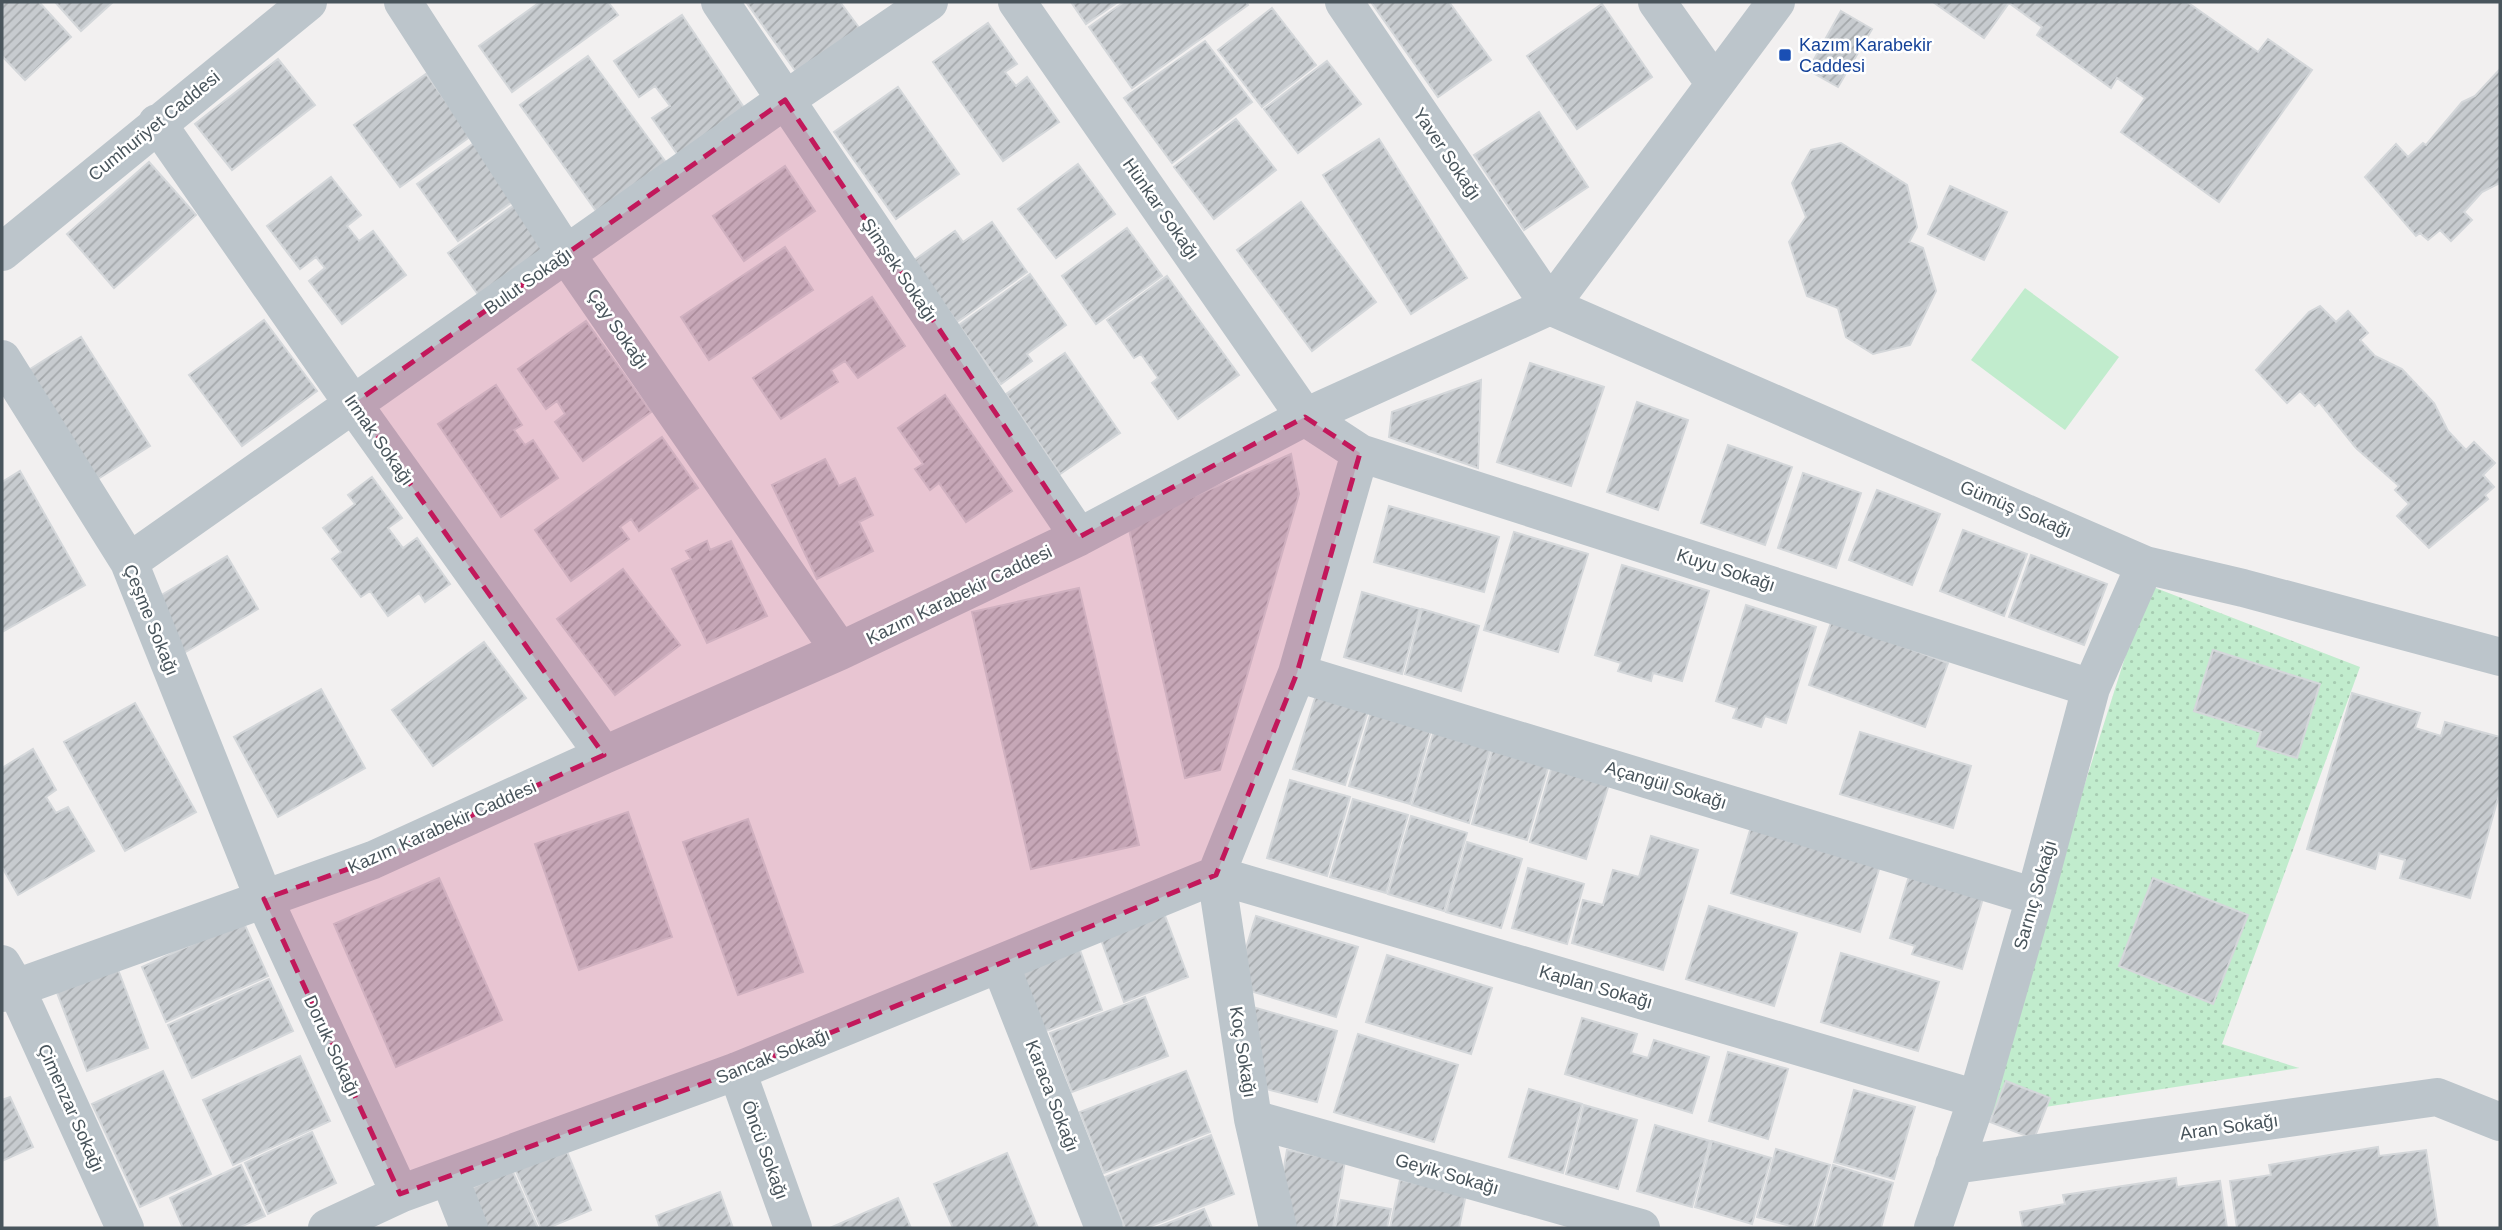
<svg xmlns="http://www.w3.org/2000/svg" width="2502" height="1230" font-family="Helvetica,sans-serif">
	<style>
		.green { fill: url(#green-dots) }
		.pitch { fill: #c1eccd }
		.building { fill: url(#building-hatch); stroke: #d4d7da; stroke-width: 2 }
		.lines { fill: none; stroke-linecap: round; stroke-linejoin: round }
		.minor { stroke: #bcc5cb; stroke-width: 38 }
		.marked { fill: #c2185b; fill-opacity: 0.2; stroke: #c2185b; stroke-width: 5; stroke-dasharray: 14 9; stroke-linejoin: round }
		.transit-dot { fill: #1a4fb4; stroke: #fff; stroke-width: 2.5 }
		.labels { text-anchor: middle; stroke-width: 5; stroke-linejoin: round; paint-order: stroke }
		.transit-label { font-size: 18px; fill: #164399; stroke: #fff; text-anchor: start }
		.street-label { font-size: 18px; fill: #49555c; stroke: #fff }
	</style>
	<defs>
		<pattern id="green-dots" width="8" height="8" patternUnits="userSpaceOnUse" patternTransform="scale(1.75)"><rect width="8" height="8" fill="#c1eccd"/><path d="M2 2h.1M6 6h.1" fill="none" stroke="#a7ccb2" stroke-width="1.8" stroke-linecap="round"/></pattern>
		<pattern id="building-hatch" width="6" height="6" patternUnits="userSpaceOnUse" patternTransform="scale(1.75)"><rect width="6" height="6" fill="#c7cbcf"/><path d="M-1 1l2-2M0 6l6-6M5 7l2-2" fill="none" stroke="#a4a8ab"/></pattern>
	</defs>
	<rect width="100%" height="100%" fill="#f2f0f0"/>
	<path class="green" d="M 2148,585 L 2360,667 L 2222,1044 L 2299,1068 L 1979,1117 Z"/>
	<path class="pitch" d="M 2025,288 L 2119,357 L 2065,430 L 1971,360 Z"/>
	<path class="building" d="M 2,2 L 39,2 L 71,37 L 25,80 L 2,56 Z
		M 55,2 L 113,2 L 81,31 Z
		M 540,2 L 608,2 L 618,15 L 512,92 L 479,46 Z
		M 746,2 L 840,2 L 860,29 L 797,73 Z
		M 1071,2 L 1118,2 L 1086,24 Z
		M 1124,2 L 1246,2 L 1248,5 L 1132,88 L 1089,27 Z
		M 1371,2 L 1449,2 L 1491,60 L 1438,97 Z
		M 1933,2 L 2187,2 L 2258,52 L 2268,39 L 2312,70 L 2219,202 L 2121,132 L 2145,98 L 2117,78 L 2111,88 L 2037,35 L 2042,27 L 2009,3 L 1984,38 Z
		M 1602,4 L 1652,77 L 1577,129 L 1527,56 Z
		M 1272,8 L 1316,65 L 1262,107 L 1218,50 Z
		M 1841,11 L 1872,29 L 1838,87 L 1808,70 Z
		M 682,15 L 745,109 L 678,155 L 652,118 L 670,106 L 655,86 L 639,97 L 614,61 Z
		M 988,23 L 1017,64 L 1005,72 L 1016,86 L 1027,77 L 1059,122 L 1003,161 L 933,62 Z
		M 1205,41 L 1252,102 L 1172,163 L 1124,98 Z
		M 588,56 L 668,165 L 599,215 L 520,105 Z
		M 278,59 L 315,105 L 232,170 L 195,124 Z
		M 1327,61 L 1361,104 L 1298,153 L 1264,109 Z
		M 2500,69 L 2500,183 L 2482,192 L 2464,212 L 2472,220 L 2451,241 L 2440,230 L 2428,240 L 2420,233 L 2416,236 L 2365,177 L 2396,144 L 2408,157 L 2423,143 L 2426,145 L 2462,102 L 2475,96 Z
		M 426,74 L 471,136 L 400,187 L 354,125 Z
		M 898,87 L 959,174 L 896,219 L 834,132 Z
		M 1539,112 L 1588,187 L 1524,230 L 1474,155 Z
		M 1236,119 L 1276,170 L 1214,219 L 1174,167 Z
		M 1379,139 L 1467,278 L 1411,314 L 1323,175 Z
		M 474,143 L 515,200 L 458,241 L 417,184 Z
		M 1841,143 L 1907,185 L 1917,227 L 1909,242 L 1923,248 L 1936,291 L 1910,345 L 1873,354 L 1846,337 L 1838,308 L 1807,296 L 1789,242 L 1806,217 L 1792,183 L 1811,150 Z
		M 149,162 L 196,215 L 114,288 L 67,234 Z
		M 1078,164 L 1115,214 L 1056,258 L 1018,209 Z
		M 785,166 L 815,211 L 744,261 L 713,216 Z
		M 331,177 L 361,215 L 347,226 L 359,241 L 373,231 L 406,275 L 342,324 L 309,281 L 325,268 L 316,257 L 300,269 L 267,226 Z
		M 1950,186 L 2007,212 L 1984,260 L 1928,234 Z
		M 1301,202 L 1376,302 L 1312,351 L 1237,250 Z
		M 517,203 L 553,255 L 485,304 L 448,253 Z
		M 992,222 L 1027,272 L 957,322 L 913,261 L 955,231 L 963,242 Z
		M 1127,228 L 1162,276 L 1096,324 L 1062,276 Z
		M 785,247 L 813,290 L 709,360 L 681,317 Z
		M 1030,274 L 1066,325 L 1027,354 L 1032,361 L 1001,384 L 959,325 Z
		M 1167,276 L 1239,375 L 1178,419 L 1152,383 L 1158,378 L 1141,354 L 1134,358 L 1107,320 Z
		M 872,297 L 905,346 L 858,378 L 845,361 L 831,370 L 838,382 L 781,419 L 753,378 Z
		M 2320,306 L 2336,322 L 2348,311 L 2368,333 L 2360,340 L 2375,356 L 2402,369 L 2434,403 L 2448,431 L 2466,450 L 2474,442 L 2495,463 L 2483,475 L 2494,487 L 2485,495 L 2488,499 L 2429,548 L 2397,516 L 2409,504 L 2395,490 L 2399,486 L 2356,448 L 2319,402 L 2315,406 L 2300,391 L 2287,403 L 2256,370 L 2309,312 Z
		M 264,320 L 317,391 L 242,446 L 189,375 Z
		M 586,321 L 651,412 L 583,461 L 555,422 L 565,414 L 557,401 L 546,409 L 518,369 Z
		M 81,337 L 150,446 L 96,480 L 27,371 Z
		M 1065,353 L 1120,433 L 1060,474 L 1006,394 Z
		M 1530,363 L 1604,387 L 1571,486 L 1497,462 Z
		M 1481,380 L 1478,468 L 1389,437 L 1392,412 Z
		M 496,385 L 522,425 L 514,430 L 525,445 L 533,440 L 558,478 L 501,517 L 438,424 Z
		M 945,395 L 1012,491 L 966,522 L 939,483 L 930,490 L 915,469 L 923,464 L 898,428 Z
		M 1637,402 L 1688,420 L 1658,510 L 1607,492 Z
		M 662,437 L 698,488 L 639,531 L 631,519 L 620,527 L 629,539 L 571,581 L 535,530 Z
		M 1728,445 L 1792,467 L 1765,545 L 1701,523 Z
		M 1291,454 L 1299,494 L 1220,770 L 1185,778 L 1128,525 Z
		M 825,459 L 839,486 L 855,478 L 873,515 L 859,522 L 873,551 L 817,579 L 772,485 Z
		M 20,471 L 85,585 L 2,632 L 2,482 Z
		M 1803,473 L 1861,493 L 1836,568 L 1778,548 Z
		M 372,477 L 402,518 L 388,528 L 403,548 L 417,538 L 450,584 L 425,602 L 419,593 L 388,616 L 370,591 L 361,597 L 332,559 L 341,552 L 323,528 L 355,504 L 348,495 Z
		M 1877,490 L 1940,514 L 1912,585 L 1849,560 Z
		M 1389,506 L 1499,537 L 1484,592 L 1374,562 Z
		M 1963,530 L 2027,554 L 2004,616 L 1940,591 Z
		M 1514,532 L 1588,554 L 1558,652 L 1484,630 Z
		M 707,541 L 710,550 L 731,541 L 767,616 L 707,643 L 672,569 L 691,559 L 686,551 Z
		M 2031,555 L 2107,584 L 2084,645 L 2009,617 Z
		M 227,556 L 258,609 L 179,656 L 148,603 Z
		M 1622,565 L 1709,591 L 1682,681 L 1653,673 L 1651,681 L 1618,671 L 1621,663 L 1595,655 Z
		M 623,569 L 680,645 L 615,695 L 557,619 Z
		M 1079,588 L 1139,845 L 1031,869 L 972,612 Z
		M 1362,592 L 1420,609 L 1402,674 L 1344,657 Z
		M 1746,605 L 1816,627 L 1786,723 L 1765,716 L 1761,727 L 1733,718 L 1737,708 L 1716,701 Z
		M 1422,609 L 1479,626 L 1461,691 L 1405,674 Z
		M 1832,620 L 1948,663 L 1925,727 L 1809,685 Z
		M 484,642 L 526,698 L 433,766 L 392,710 Z
		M 2213,650 L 2320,684 L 2297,758 L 2257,746 L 2261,732 L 2194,711 Z
		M 321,689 L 365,768 L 278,817 L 234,737 Z
		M 2352,693 L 2420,713 L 2415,728 L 2441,736 L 2445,722 L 2500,737 L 2500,791 L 2470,898 L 2400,878 L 2405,860 L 2379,853 L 2375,869 L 2307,849 Z
		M 1316,695 L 1368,711 L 1345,785 L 1293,769 Z
		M 135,703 L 196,812 L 125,851 L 64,742 Z
		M 1371,712 L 1431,730 L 1410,804 L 1349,786 Z
		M 1434,731 L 1491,747 L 1469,823 L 1412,805 Z
		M 1860,732 L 1971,766 L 1953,828 L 1840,794 Z
		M 1493,748 L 1549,765 L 1527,840 L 1472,824 Z
		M 33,749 L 56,790 L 46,797 L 56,813 L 68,807 L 94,851 L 18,895 L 2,867 L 2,768 Z
		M 1552,766 L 1609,784 L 1586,859 L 1530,842 Z
		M 1290,780 L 1350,797 L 1327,876 L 1267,858 Z
		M 1353,799 L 1408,815 L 1386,893 L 1330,877 Z
		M 628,812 L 672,937 L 579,970 L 535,844 Z
		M 1411,816 L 1467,833 L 1444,911 L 1388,894 Z
		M 748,819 L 803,972 L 738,995 L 683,842 Z
		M 1751,827 L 1880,866 L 1860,932 L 1731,893 Z
		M 1651,836 L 1698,850 L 1663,970 L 1572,943 L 1583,900 L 1603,905 L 1613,870 L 1639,877 Z
		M 1467,842 L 1522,859 L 1501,928 L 1446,912 Z
		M 1528,868 L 1584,884 L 1567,944 L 1512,928 Z
		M 1910,873 L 1984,895 L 1962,969 L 1912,954 L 1915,946 L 1890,938 Z
		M 439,878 L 502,1020 L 396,1067 L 334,924 Z
		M 2153,878 L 2248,915 L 2213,1004 L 2119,966 Z
		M 1709,906 L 1797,933 L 1774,1006 L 1686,979 Z
		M 1164,913 L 1188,977 L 1124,1002 L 1100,937 Z
		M 1256,916 L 1358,947 L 1336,1017 L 1234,986 Z
		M 243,921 L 268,976 L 166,1022 L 142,967 Z
		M 1077,942 L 1102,1010 L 1038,1034 L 1013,966 Z
		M 1841,953 L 1939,982 L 1918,1051 L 1821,1022 Z
		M 1387,955 L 1492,988 L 1471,1054 L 1366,1022 Z
		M 117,967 L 148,1048 L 87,1071 L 56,990 Z
		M 269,979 L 293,1031 L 192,1078 L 168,1025 Z
		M 1145,997 L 1168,1056 L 1072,1092 L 1050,1033 Z
		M 1249,1006 L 1337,1031 L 1317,1102 L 1262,1088 Z
		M 1582,1018 L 1637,1034 L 1631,1053 L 1648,1058 L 1654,1040 L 1709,1057 L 1692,1113 L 1565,1074 Z
		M 1358,1034 L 1458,1065 L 1434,1142 L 1334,1112 Z
		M 1728,1052 L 1788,1069 L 1768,1139 L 1709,1121 Z
		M 300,1056 L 330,1121 L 233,1165 L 203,1100 Z
		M 163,1071 L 211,1174 L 140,1207 L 92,1104 Z
		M 1186,1071 L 1210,1132 L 1104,1173 L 1080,1112 Z
		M 2006,1081 L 2050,1098 L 2034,1139 L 1990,1122 Z
		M 1529,1089 L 1582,1104 L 1563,1173 L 1509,1157 Z
		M 1854,1090 L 1915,1107 L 1894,1179 L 1834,1162 Z
		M 10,1097 L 33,1147 L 2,1161 L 2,1100 Z
		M 1584,1105 L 1637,1120 L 1618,1189 L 1566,1174 Z
		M 1655,1125 L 1710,1141 L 1692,1207 L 1637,1191 Z
		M 312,1132 L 336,1183 L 268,1214 L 245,1163 Z
		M 1211,1135 L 1234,1194 L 1146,1228 L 1125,1228 L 1105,1177 Z
		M 1712,1141 L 1771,1158 L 1752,1224 L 1695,1207 Z
		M 565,1147 L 591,1210 L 548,1228 L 541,1228 L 515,1169 Z
		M 2378,1147 L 2379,1156 L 2426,1150 L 2438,1228 L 2237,1228 L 2230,1181 L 2271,1175 L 2269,1165 Z
		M 1776,1149 L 1830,1165 L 1812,1228 L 1798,1228 L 1757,1217 Z
		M 1287,1150 L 1345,1161 L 1333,1228 L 1292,1228 L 1282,1179 Z
		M 1007,1153 L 1038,1228 L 953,1228 L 934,1184 Z
		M 241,1165 L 265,1216 L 238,1228 L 183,1228 L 170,1198 Z
		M 1833,1165 L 1893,1183 L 1881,1228 L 1815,1228 Z
		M 512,1170 L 538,1228 L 476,1228 L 460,1193 Z
		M 2176,1178 L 2177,1187 L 2220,1181 L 2227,1228 L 2023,1228 L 2020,1212 L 2065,1204 L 2063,1195 Z
		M 1400,1180 L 1466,1194 L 1459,1228 L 1390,1228 Z
		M 720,1192 L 733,1228 L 660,1228 L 656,1216 Z
		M 898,1198 L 911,1228 L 830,1228 Z
		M 1341,1200 L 1391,1209 L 1387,1228 L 1335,1228 Z
		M 1204,1209 L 1212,1228 L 1155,1228 L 1171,1222 Z"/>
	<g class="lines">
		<path class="minor" d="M 403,2 L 566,254 L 840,651
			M 720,2 L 1079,537
			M 1017,2 L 1305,417 L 1360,453 L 1297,673 L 1216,875
			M 1344,2 L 1550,306 L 2145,565 L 2243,588 L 2500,657
			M 1657,2 L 1715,84
			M 157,123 L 353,404 L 604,755
			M 2,252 L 308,2
			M 2,359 L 129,562 L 264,899 L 400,1194
			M 1360,453 L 2091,688
			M 129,562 L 785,100 L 929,2
			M 1297,673 L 2035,897
			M 1216,875 L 1977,1099
			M 1216,875 L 1253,1119 L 1278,1228
			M 2,964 L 16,988 L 125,1228
			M 1000,964 L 1104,1228
			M 2,993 L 373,860 L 604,755 L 840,651 L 1079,537 L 1305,417 L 1550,306 L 1776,2
			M 737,1071 L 793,1228
			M 1253,1119 L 1641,1228
			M 1954,1165 L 2437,1097 L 2500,1122
			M 449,1177 L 469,1228
			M 327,1228 L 400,1194 L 737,1071 L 1216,875
			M 1933,1228 L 1977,1099 L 2035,897 L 2091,688 L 2145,565"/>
	</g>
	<path class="marked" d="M 785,100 L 1079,537 L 1305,417 L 1360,453 L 1297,673 L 1216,875 L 737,1071 L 400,1194 L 264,899 L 373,860 L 604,755 L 353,404 Z"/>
	<rect class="transit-dot" x="1778" y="48" width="14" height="14" rx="3.5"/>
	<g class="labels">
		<g class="transit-label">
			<text x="1799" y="51">Kazım Karabekir<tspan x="1799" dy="21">Caddesi</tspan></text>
		</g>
		<g class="street-label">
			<text transform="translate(154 126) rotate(-39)" y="6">Cumhuriyet Caddesi</text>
			<text transform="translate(1447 154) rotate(56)" y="6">Yaver Sokağı</text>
			<text transform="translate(1161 209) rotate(55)" y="6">Hünkar Sokağı</text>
			<text transform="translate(899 270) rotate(56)" y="6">Şimşek Sokağı</text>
			<text transform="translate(528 281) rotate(-35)" y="6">Bulut Sokağı</text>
			<text transform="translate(618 329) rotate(55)" y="6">Çay Sokağı</text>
			<text transform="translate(379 440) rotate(55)" y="6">Irmak Sokağı</text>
			<text transform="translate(2016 509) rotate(23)" y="6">Gümüş Sokağı</text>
			<text transform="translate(1726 570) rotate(18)" y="6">Kuyu Sokağı</text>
			<text transform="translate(959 595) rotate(-26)" y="6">Kazım Karabekir Caddesi</text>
			<text transform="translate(151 620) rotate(68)" y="6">Çeşme Sokağı</text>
			<text transform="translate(1666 785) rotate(17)" y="6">Açangül Sokağı</text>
			<text transform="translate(442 827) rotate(-24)" y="6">Kazım Karabekir Caddesi</text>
			<text transform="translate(2035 895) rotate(-74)" y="6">Sarnıç Sokağı</text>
			<text transform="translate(1596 987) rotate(16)" y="6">Kaplan Sokağı</text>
			<text transform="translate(332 1046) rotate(65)" y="6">Doruk Sokağı</text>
			<text transform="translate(1243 1052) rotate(81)" y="6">Koç Sokağı</text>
			<text transform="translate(773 1056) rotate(-22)" y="6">Sancak Sokağı</text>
			<text transform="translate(1052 1096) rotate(69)" y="6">Karaca Sokağı</text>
			<text transform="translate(71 1108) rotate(66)" y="6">Çimenzar Sokağı</text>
			<text transform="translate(2229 1127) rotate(-8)" y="6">Aran Sokağı</text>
			<text transform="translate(765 1150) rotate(70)" y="6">Öncü Sokağı</text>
			<text transform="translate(1447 1174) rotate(16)" y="6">Geyik Sokağı</text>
		</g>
	</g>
	<rect width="2502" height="1230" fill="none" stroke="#49555c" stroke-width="7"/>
</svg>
